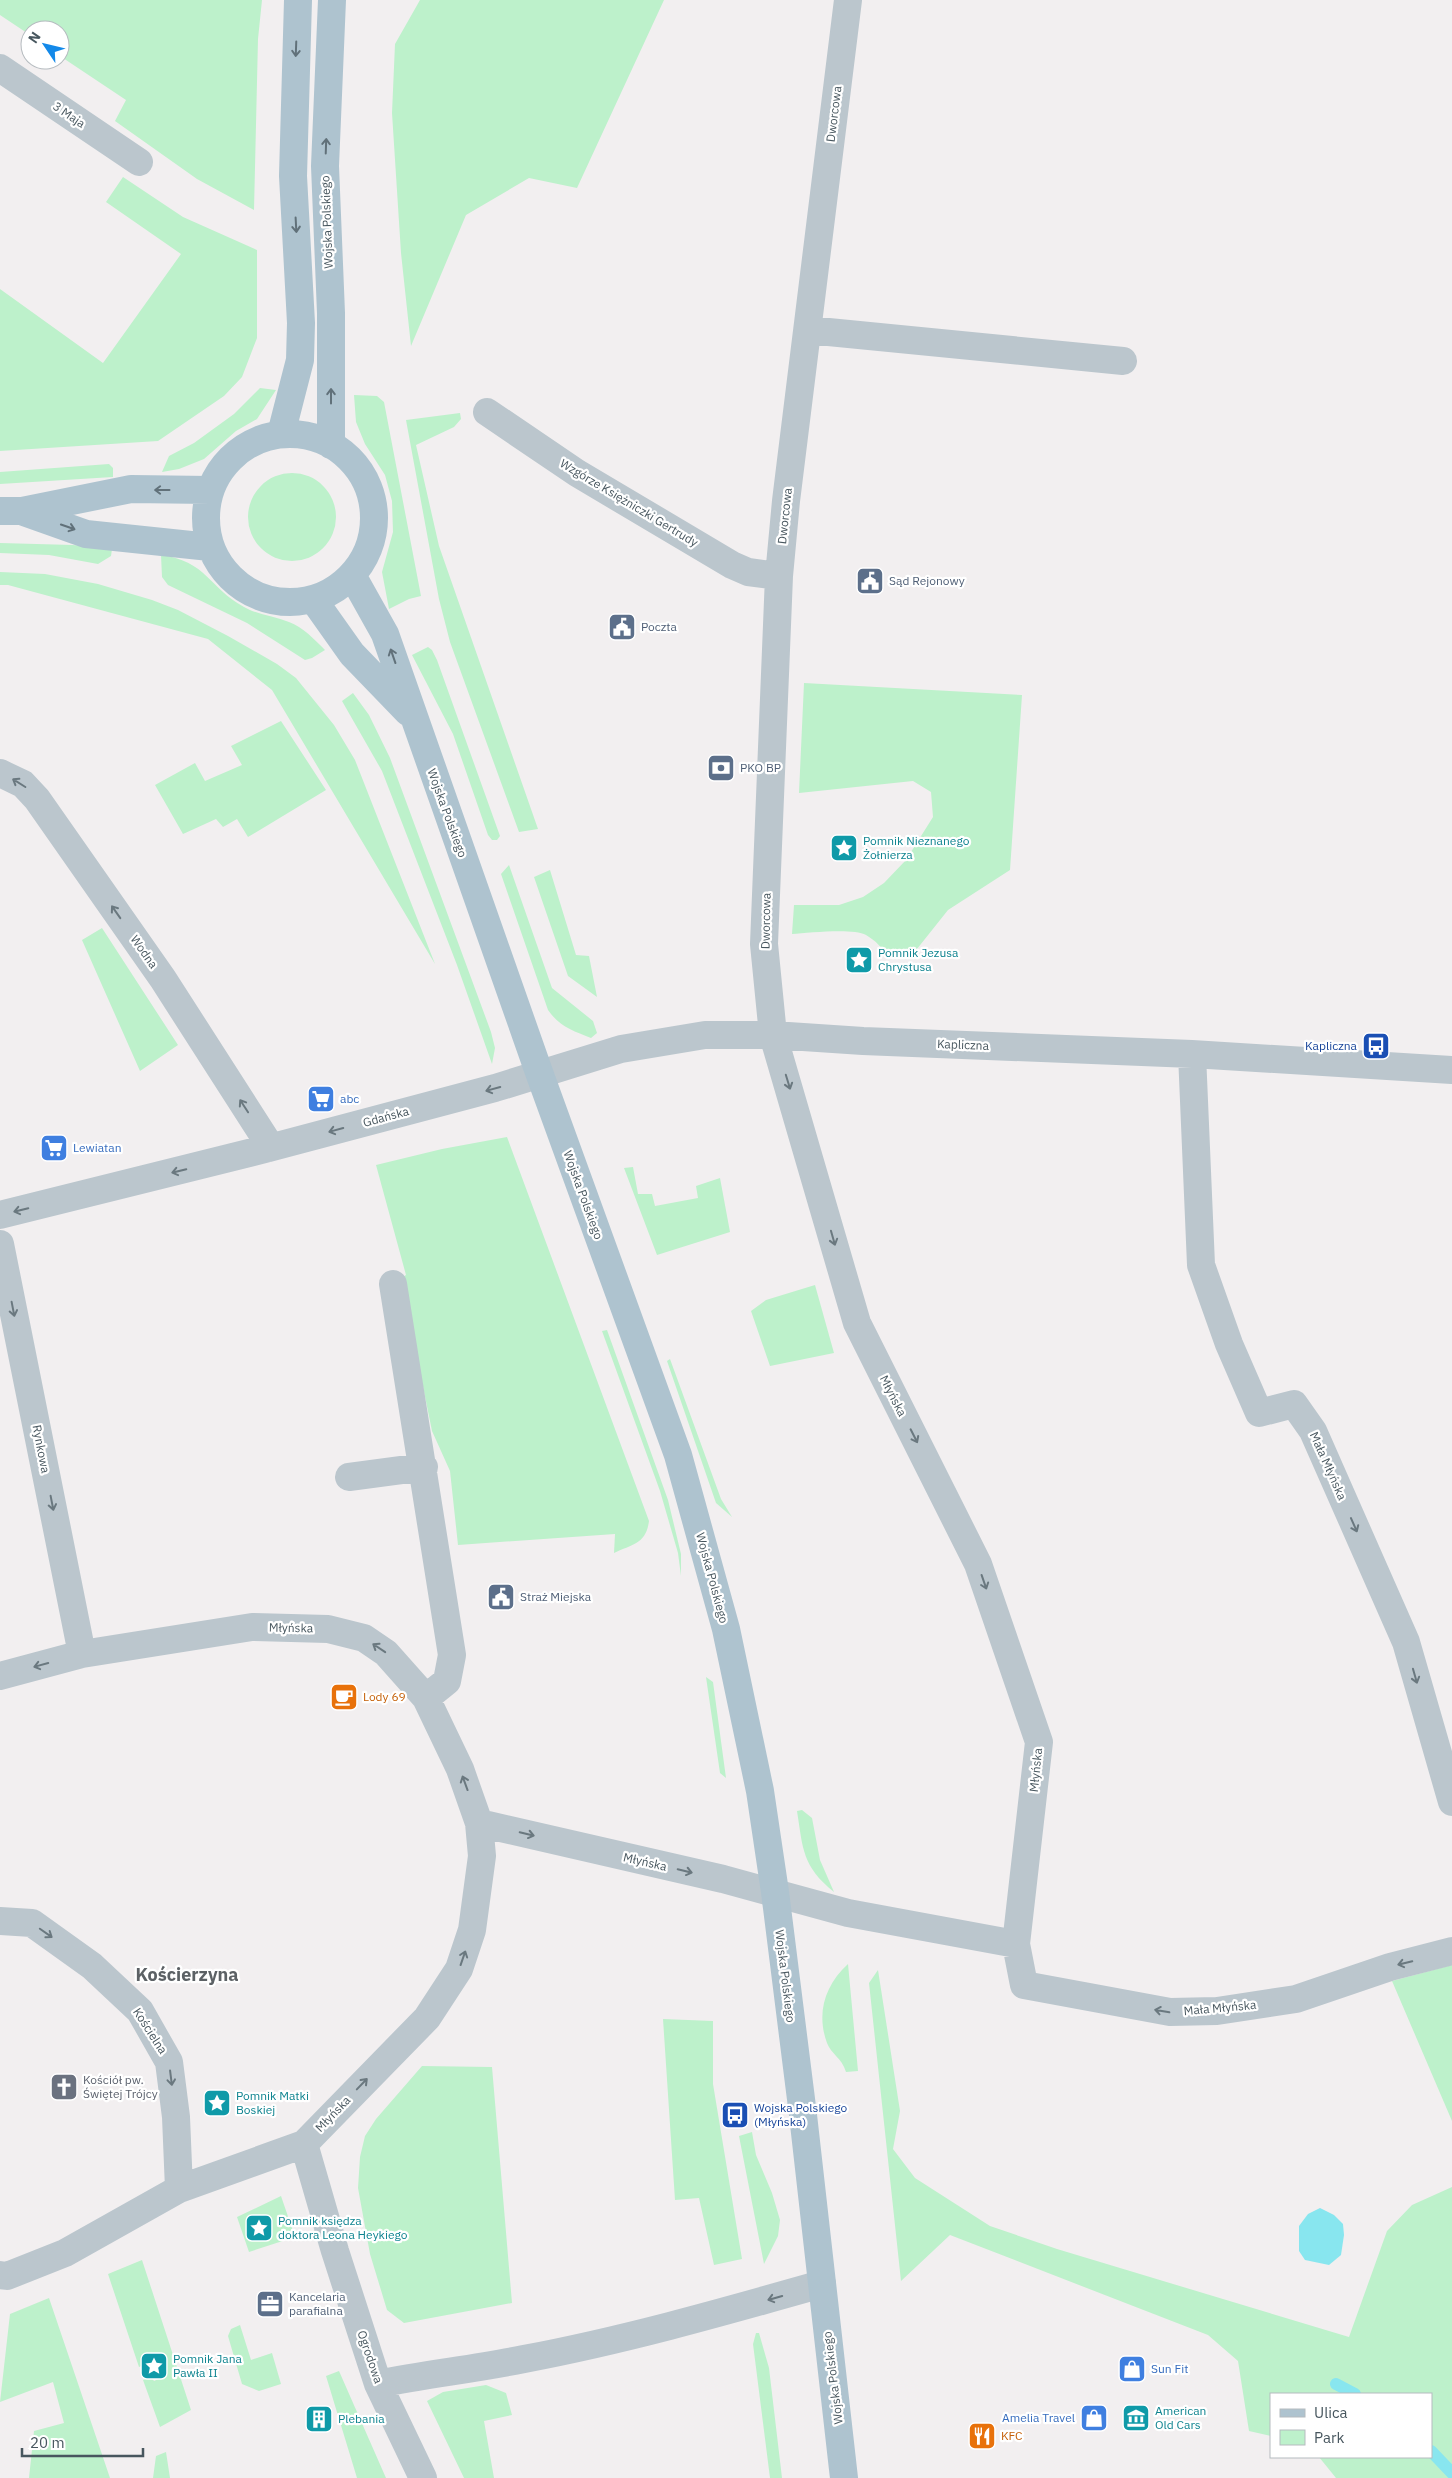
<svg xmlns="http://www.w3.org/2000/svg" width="1452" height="2478" font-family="'IBM Plex Sans',sans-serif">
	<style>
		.green { fill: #bdf1cb }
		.water { fill: #88e6ef }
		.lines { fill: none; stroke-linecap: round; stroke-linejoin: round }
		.stream { stroke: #88e6ef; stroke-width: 12 }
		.minor { stroke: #bbc6cd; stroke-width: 28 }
		.major { stroke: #aec3cf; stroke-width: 28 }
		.oneway { stroke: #61717a }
		.oneway2 { stroke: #6a787f }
		.labels { text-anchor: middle; stroke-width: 4.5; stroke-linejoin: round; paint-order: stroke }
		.street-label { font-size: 12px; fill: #47565e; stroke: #fff }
		.service-label { font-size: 12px; fill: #4e5e75; stroke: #fff; text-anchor: start }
		.culture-label { font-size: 12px; fill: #0d838f; stroke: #fff; text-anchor: start }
		.transit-label { font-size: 12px; fill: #164399; stroke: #fff; text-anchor: end }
		.shop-label { font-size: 12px; fill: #366cbe; stroke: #fff; text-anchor: start }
		.food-label { font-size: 12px; fill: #c56008; stroke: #fff; text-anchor: start }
		.worship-label { font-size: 12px; fill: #5b616d; stroke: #fff; text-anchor: start }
		.district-label { font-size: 18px; font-weight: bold; fill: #5c6165; stroke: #fff }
	</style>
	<rect width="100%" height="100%" fill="#f2eff0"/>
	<path class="green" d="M 0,0 L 262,0 L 258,39 L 254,210 L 197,179 L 115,121 L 126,100 L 60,56 L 60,30 L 30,30 L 30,35 L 0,15 Z
		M 420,0 L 664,0 L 577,188 L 529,178 L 466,215 L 411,346 L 401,253 L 392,113 L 395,44 Z
		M 123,177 L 183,217 L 257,250 L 257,338 L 242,377 L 224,396 L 158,441 L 0,451 L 0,289 L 103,363 L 181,254 L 106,202 Z
		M 260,388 L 276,390 L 257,419 L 236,431 L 204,459 L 179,469 L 162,472 L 169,456 L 194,443 L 234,414 Z
		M 354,395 L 377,396 L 384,402 L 421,596 L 409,599 L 389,609 L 382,572 L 393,532 L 392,501 L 385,475 L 365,444 L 356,422 Z
		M 460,413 L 461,419 L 454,427 L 416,445 L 439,546 L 538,829 L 519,832 L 450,642 L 439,599 L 406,420 Z
		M 109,464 L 113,468 L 113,477 L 0,484 L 0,472 Z
		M248 517a44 44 0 1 1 88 0a44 44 0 1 1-88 0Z
		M 0,543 L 73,545 L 112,549 L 111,556 L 98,564 L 49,555 L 0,553 Z
		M 161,555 C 207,561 209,588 244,607 C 258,615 274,616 289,622 C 303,627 314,639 325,650 L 312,658 L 305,660 L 247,623 L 168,585 L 162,577 Z
		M 0,572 L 45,574 L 98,584 L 152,600 L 178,610 L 228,636 L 277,664 L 296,678 L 334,725 L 355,760 L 435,964 L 272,690 L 208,639 L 8,585 L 0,585 Z
		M 428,647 L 432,650 L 437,660 L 500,836 L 497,840 L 492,840 L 488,835 L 453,734 L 412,655 Z
		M 804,683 L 1022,695 L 1010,870 L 948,910 L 909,959 C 879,957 888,948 866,935 C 853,928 809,933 792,934 L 794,905 L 839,905 L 863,897 L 884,883 L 906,860 L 933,817 L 931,792 L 913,781 L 799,793 Z
		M 353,693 L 369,715 L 390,758 L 491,1032 L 495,1048 L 492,1064 L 457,965 L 382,771 L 342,701 Z
		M 281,721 L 326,790 L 248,837 L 237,819 L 223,827 L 216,819 L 183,834 L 155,785 L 195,763 L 205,781 L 242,765 L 231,746 Z
		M 509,865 L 552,988 L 593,1021 L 597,1033 L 591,1038 C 573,1031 559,1026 548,1010 L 501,874 Z
		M 550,870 L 576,955 L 589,956 L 597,997 L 568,976 L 534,877 Z
		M 102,928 L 178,1045 L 140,1071 L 82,940 Z
		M 507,1137 L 649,1521 C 646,1544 633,1544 614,1553 L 615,1534 L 458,1545 L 450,1471 L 432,1431 L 401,1278 L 406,1275 L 376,1165 L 442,1149 Z
		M 633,1167 L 638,1194 L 652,1194 L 655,1206 L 698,1198 L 696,1186 L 720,1178 L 730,1232 L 657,1255 L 624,1168 Z
		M 815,1285 L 834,1353 L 770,1366 L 751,1311 L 766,1300 Z
		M 607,1330 L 668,1500 L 681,1554 L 681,1576 L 678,1553 L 660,1491 L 602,1331 Z
		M 670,1359 L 721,1499 L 732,1517 L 716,1503 L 667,1361 Z
		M 706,1677 L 713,1682 L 726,1778 L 720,1773 Z
		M 802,1810 L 812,1818 L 820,1860 L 834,1892 C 802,1866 803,1849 797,1811 Z
		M 848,1964 L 858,2071 L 846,2072 C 842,2058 831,2054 827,2043 C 816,2013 825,1985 848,1964 Z
		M 1452,1965 L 1452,2121 L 1392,1981 Z
		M 878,1970 L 900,2111 L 893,2149 L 915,2178 L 990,2226 L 1057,2249 L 1349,2337 L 1387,2231 L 1412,2205 L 1452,2187 L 1452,2478 L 1336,2478 L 1319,2457 L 1431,2457 L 1431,2394 L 1271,2394 L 1271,2436 L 1249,2431 L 1238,2361 L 1208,2335 L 950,2235 L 901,2281 L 869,1983 Z
		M 663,2019 L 713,2021 L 713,2084 L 742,2259 L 714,2265 L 699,2198 L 675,2200 Z
		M 422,2066 L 492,2067 L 512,2303 L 404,2323 L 387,2310 L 370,2254 L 358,2188 L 360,2157 L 365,2136 L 376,2119 Z
		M 752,2132 L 756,2155 L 772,2193 L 780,2220 L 778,2236 L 764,2264 L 739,2136 Z
		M 281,2196 L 295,2237 L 249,2252 L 237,2217 Z
		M 142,2260 L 191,2410 L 160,2427 L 143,2380 L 151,2377 L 154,2381 L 165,2376 L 159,2356 L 147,2360 L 147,2364 L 139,2367 L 108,2274 Z
		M 49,2298 L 110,2478 L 29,2478 L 34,2431 L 64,2423 L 53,2382 L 0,2402 L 10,2314 Z
		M 240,2325 L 251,2360 L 272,2353 L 281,2384 L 259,2391 L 242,2384 L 228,2336 L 231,2329 Z
		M 756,2333 L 759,2333 L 769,2368 L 782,2478 L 770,2478 L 753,2344 Z
		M 339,2371 L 386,2478 L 357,2478 L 326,2376 Z
		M 486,2385 L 506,2393 L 512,2415 L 484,2421 L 494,2478 L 464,2478 L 427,2401 L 443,2392 Z
		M 166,2452 L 170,2478 L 153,2478 L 156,2456 Z"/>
	<path class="water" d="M 1320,2208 L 1334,2215 L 1343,2224 L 1344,2235 L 1341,2255 L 1329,2265 L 1305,2260 L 1299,2251 L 1299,2226 L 1308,2214 Z"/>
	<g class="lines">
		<path class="stream" d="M 1336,2384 L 1355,2394
			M 1431,2451 L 1452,2473"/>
		<path class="minor" d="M 848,0 L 786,501 L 779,576 L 764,944 L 773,1035 L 857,1323 L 978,1564 L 1039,1742 L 1016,1944 L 1024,1985 L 1170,2012 L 1217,2011 L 1296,1999 L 1390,1967 L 1452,1951
			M 0,68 L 139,162
			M 808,330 L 1123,361
			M 487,412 L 577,473 L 732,565 L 748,572 L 779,576
			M 0,773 L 23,784 L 37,799 L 163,979 L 265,1138 L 269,1148
			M 1192,1054 L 1201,1265 L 1229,1344 L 1259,1413 L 1294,1404 L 1313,1431 L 1406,1642 L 1452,1802
			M 0,1215 L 269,1148 L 495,1088 L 621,1049 L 705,1035 L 773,1035 L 863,1041 L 1192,1054 L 1452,1070
			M 0,1244 L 82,1654
			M 393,1284 L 452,1655 L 447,1681 L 426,1698
			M 349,1477 L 424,1467
			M 0,1676 L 82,1654 L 252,1627 L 328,1629 L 364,1638 L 386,1653 L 426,1698 L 460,1769 L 479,1823 L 482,1856 L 472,1930 L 459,1969 L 427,2018 L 304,2144 L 179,2189 L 65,2253 L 7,2276 L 0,2275
			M 479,1823 L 723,1879 L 848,1913 L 1016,1944
			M 0,1921 L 32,1923 L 92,1966 L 140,2011 L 169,2062 L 176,2117 L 179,2189
			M 304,2144 L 335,2251 L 378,2384 L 423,2478
			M 378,2384 C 427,2374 476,2369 524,2359 C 625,2340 723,2312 822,2284"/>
		<path class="major" d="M 281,434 L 300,360 L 301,323 L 293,176 L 298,0
			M206 518a84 84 0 1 1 168 0a84 84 0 1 1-168 0Z
			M 331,445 L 331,313 L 325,166 L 332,0
			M 0,511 L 22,511 L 131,489 L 210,490
			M 24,512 L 86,534 L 210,547
			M 352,575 L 385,634 L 540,1075 L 678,1455 L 726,1629 L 760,1791 L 775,1892 L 803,2115 L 844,2478
			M 313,599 L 352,654 L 408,712"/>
	</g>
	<defs><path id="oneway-shaft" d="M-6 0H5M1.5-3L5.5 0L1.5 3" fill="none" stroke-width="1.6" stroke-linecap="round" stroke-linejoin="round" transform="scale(1.25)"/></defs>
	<g class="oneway">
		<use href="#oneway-shaft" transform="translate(296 49) rotate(92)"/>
		<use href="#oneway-shaft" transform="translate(326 146) rotate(-88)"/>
		<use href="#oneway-shaft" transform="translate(296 225) rotate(87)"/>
		<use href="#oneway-shaft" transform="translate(331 396) rotate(-90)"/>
		<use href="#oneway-shaft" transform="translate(162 490) rotate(-180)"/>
		<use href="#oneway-shaft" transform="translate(68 527) rotate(19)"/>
		<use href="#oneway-shaft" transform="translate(393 656) rotate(-109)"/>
	</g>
	<g class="oneway2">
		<use href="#oneway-shaft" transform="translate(19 783) rotate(-148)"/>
		<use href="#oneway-shaft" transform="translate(116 912) rotate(-125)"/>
		<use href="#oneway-shaft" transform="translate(788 1082) rotate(73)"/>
		<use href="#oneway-shaft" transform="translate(493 1089) rotate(165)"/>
		<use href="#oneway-shaft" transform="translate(244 1106) rotate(-123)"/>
		<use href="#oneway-shaft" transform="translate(336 1130) rotate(165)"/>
		<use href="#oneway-shaft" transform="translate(179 1171) rotate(166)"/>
		<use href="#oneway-shaft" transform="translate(21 1210) rotate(166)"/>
		<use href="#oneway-shaft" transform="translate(833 1238) rotate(74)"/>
		<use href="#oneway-shaft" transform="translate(13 1309) rotate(79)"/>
		<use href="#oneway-shaft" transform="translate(914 1436) rotate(63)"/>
		<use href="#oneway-shaft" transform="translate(52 1503) rotate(79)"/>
		<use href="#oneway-shaft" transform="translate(1354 1525) rotate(66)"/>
		<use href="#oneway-shaft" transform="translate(984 1582) rotate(71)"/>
		<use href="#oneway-shaft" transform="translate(379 1648) rotate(-146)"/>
		<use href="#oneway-shaft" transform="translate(41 1665) rotate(165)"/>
		<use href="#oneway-shaft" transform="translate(1415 1676) rotate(74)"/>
		<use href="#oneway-shaft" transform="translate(465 1783) rotate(-110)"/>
		<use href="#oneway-shaft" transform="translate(527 1834) rotate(13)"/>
		<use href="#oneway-shaft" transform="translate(685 1871) rotate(13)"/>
		<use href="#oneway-shaft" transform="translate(46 1933) rotate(35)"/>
		<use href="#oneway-shaft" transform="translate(463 1958) rotate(-71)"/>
		<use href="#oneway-shaft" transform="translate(1405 1963) rotate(166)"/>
		<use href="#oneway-shaft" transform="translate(1162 2011) rotate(-170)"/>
		<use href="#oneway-shaft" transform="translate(171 2078) rotate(83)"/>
		<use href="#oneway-shaft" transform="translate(362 2084) rotate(-46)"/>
		<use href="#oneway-shaft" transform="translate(775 2298) rotate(164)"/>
	</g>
	<defs>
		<g id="civic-square" transform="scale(1.4375)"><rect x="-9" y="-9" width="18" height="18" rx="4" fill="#5c6f8a" stroke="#fff"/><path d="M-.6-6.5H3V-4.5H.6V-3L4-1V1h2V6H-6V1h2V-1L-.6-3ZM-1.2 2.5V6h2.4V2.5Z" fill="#fff"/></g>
		<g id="bank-square" transform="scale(1.4375)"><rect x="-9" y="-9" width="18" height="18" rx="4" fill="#5c6f8a" stroke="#fff"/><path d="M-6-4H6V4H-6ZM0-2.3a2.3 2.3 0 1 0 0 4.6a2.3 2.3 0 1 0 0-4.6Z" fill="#fff"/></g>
		<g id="sight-square" transform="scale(1.4375)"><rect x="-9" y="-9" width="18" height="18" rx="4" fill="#0f9aa8" stroke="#fff"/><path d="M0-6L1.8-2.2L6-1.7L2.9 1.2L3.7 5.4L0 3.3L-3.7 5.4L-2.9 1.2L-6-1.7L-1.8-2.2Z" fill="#fff"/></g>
		<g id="bus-square" transform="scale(1.4375)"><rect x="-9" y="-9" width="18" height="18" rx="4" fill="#1a4fb4" stroke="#fff"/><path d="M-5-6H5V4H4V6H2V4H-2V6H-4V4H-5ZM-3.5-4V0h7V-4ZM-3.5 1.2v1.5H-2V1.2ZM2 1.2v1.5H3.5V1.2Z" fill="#fff"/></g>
		<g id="supermarket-square" transform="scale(1.4375)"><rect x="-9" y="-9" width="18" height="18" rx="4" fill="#3f7fe0" stroke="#fff"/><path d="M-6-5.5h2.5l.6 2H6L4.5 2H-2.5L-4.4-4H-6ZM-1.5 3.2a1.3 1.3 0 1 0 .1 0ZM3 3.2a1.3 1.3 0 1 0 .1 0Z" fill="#fff"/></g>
		<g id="cafe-square" transform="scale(1.4375)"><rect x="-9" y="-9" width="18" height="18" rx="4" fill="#e8710a" stroke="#fff"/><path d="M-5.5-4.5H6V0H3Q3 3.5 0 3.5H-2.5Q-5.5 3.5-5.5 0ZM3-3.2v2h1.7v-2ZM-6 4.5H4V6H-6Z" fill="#fff"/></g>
		<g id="church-square" transform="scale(1.4375)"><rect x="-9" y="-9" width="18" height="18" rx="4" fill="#6b7280" stroke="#fff"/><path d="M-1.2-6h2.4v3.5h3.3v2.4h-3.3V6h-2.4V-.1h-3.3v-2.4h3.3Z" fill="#fff"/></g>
		<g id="office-square" transform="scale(1.4375)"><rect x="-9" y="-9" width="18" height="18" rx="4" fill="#5c6f8a" stroke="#fff"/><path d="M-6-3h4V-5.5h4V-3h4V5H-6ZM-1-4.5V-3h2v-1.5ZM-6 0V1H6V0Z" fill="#fff"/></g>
		<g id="shop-square" transform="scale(1.4375)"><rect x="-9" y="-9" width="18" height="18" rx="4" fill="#3f7fe0" stroke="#fff"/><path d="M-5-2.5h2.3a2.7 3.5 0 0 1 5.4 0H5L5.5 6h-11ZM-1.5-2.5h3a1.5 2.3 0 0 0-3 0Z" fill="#fff"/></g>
		<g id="museum-square" transform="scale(1.4375)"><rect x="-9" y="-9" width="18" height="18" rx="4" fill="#0f9aa8" stroke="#fff"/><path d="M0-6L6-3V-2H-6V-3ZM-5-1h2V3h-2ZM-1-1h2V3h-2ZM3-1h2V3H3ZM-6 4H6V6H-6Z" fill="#fff"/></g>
		<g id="building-square" transform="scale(1.4375)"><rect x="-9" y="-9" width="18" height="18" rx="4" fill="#0f9aa8" stroke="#fff"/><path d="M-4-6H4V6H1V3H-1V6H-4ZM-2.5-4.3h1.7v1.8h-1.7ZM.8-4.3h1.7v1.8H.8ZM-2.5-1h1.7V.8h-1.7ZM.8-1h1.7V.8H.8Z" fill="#fff"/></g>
		<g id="restaurant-square" transform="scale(1.4375)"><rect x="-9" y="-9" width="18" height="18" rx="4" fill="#e8710a" stroke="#fff"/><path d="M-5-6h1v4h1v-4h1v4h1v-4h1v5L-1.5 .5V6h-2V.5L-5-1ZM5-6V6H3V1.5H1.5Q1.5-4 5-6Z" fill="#fff"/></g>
	</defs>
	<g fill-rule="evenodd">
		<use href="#civic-square" x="870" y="581"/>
		<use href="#civic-square" x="622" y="627"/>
		<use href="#bank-square" x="721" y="768"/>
		<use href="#sight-square" x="844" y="848"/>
		<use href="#sight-square" x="859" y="960"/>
		<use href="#bus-square" x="1376" y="1046"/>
		<use href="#supermarket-square" x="321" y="1099"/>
		<use href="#supermarket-square" x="54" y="1148"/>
		<use href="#civic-square" x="501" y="1597"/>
		<use href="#cafe-square" x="344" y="1697"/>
		<use href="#church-square" x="64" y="2087"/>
		<use href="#sight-square" x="217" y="2103"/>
		<use href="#bus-square" x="735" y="2115"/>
		<use href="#sight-square" x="259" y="2228"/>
		<use href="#office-square" x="270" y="2304"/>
		<use href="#sight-square" x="154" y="2366"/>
		<use href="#shop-square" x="1132" y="2369"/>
		<use href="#shop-square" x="1094" y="2418"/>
		<use href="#museum-square" x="1136" y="2418"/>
		<use href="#building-square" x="319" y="2419"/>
		<use href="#restaurant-square" x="982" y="2436"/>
	</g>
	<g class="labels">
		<g class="street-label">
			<text transform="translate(834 114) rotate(-83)" y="4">Dworcowa</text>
			<text transform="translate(69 115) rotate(34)" y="4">3 Maja</text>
			<text transform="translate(327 222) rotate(-92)" y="4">Wojska Polskiego</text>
			<text transform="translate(629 503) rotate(31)" y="4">Wzgórze Księżniczki Gertrudy</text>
			<text transform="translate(785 516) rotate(-84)" y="4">Dworcowa</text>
			<text transform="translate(447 813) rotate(70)" y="4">Wojska Polskiego</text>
			<text transform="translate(766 921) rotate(-89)" y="4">Dworcowa</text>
			<text transform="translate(144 952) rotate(55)" y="4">Wodna</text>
			<text transform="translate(963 1045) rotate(2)" y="4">Kapliczna</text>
			<text transform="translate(386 1117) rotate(-15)" y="4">Gdańska</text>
			<text transform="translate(583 1195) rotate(70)" y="4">Wojska Polskiego</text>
			<text transform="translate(893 1396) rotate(63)" y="4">Młyńska</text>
			<text transform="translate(41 1449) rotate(79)" y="4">Rynkowa</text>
			<text transform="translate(1328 1466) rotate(66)" y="4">Mała Młyńska</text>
			<text transform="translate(712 1578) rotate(75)" y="4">Wojska Polskiego</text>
			<text transform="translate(291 1628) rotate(1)" y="4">Młyńska</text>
			<text transform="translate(1036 1770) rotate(-84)" y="4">Młyńska</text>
			<text transform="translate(645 1862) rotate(13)" y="4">Młyńska</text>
			<text transform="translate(785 1976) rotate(83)" y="4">Wojska Polskiego</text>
			<text transform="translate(1220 2008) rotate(-5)" y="4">Mała Młyńska</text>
			<text transform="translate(150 2031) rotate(57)" y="4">Kościelna</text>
			<text transform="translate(333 2114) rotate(-46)" y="4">Młyńska</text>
			<text transform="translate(370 2357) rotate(71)" y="4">Ogrodowa</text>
			<text transform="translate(833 2378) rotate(-97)" y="4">Wojska Polskiego</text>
		</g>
		<g class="service-label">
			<text x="889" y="585">Sąd Rejonowy</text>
			<text x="641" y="631">Poczta</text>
			<text x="740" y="772">PKO BP</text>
			<text x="520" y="1601">Straż Miejska</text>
			<text x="289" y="2301">Kancelaria<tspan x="289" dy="14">parafialna</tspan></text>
		</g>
		<g class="culture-label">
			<text x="863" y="845">Pomnik Nieznanego<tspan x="863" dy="14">Żołnierza</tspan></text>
			<text x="878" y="957">Pomnik Jezusa<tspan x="878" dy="14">Chrystusa</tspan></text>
			<text x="236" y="2100">Pomnik Matki<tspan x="236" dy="14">Boskiej</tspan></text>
			<text x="278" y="2225">Pomnik księdza<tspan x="278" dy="14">doktora Leona Heykiego</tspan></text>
			<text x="173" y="2363">Pomnik Jana<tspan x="173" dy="14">Pawła II</tspan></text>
			<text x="1155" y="2415">American<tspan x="1155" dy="14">Old Cars</tspan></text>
			<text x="338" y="2423">Plebania</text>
		</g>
		<g class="transit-label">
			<text x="1357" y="1050">Kapliczna</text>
			<text x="754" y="2112" text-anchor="start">Wojska Polskiego<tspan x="754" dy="14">(Młyńska)</tspan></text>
		</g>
		<g class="shop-label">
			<text x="340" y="1103">abc</text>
			<text x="73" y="1152">Lewiatan</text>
			<text x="1151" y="2373">Sun Fit</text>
			<text x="1075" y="2422" text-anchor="end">Amelia Travel</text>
		</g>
		<g class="food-label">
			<text x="363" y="1701">Lody 69</text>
			<text x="1001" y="2440">KFC</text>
		</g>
		<g class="worship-label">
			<text x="83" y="2084">Kościół pw.<tspan x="83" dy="14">Świętej Trójcy</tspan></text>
		</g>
		<g class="district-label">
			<text x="187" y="1981">Kościerzyna</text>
		</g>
	</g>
	<rect x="1270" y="2393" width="162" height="65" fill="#ffffff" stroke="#b5bbbf"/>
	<rect x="1280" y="2409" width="25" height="8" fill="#aec3cf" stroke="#b5bbbf"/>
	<text x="1314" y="2418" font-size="15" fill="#47565e">Ulica</text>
	<rect x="1280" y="2430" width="25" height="15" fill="#bdf1cb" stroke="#b5bbbf"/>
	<text x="1314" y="2443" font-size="15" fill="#47565e">Park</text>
	<g transform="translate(45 45) rotate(305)"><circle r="24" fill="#ffffff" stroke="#b5bbbf"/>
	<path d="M0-4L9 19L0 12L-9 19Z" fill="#1389e9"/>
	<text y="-8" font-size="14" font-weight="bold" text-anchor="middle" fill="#47565e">N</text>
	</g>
	<path d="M22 2448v8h121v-8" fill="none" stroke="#47565e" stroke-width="2.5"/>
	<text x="30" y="2448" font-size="15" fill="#47565e" stroke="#ffffff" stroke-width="4" paint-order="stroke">20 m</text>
</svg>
